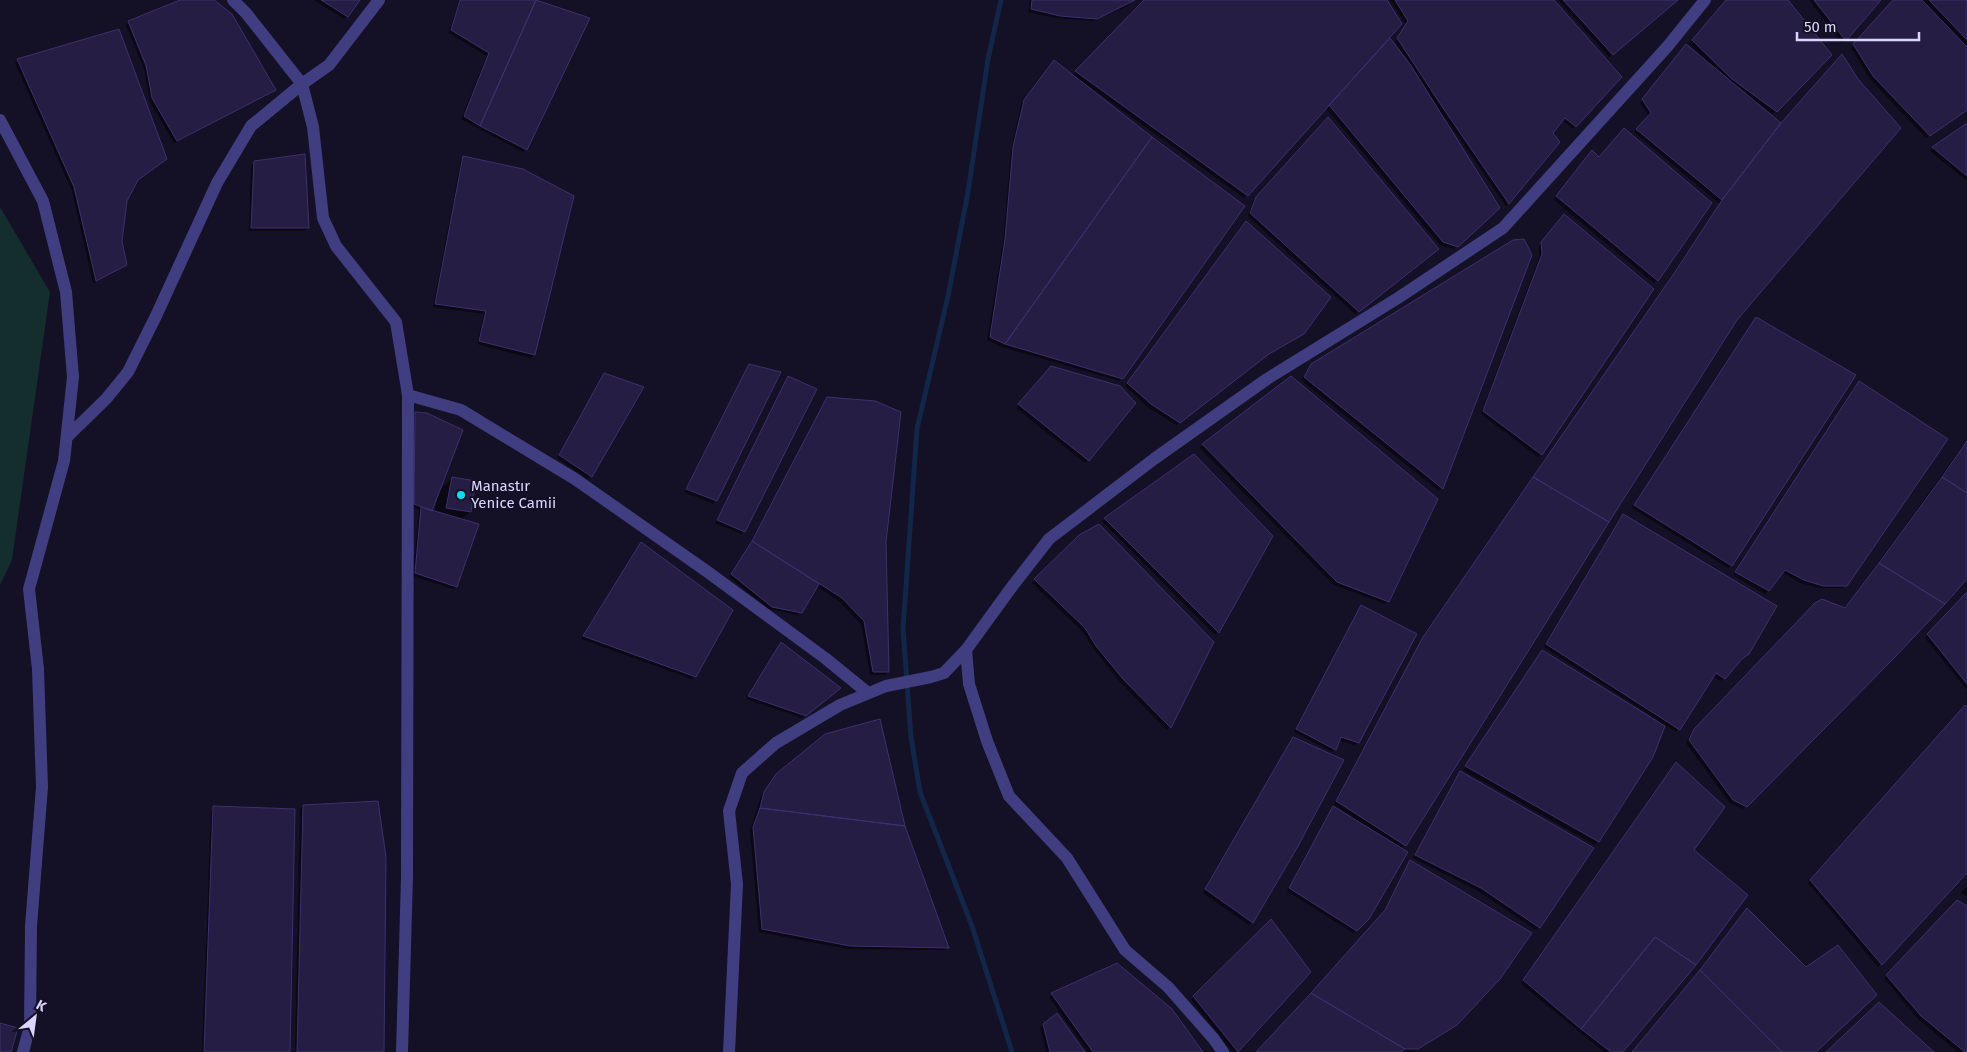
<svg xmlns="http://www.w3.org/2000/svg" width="1967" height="1052" font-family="'Fira Sans',sans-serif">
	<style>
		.green { fill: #142e2d }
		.shadow { fill: #0007; fill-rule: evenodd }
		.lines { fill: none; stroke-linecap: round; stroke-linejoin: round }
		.stream { stroke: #112648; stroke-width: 5 }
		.building { fill: #251d44; stroke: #3d316f }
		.minor { stroke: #403e81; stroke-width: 12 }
		.poi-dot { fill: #0edbf0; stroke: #141025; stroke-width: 2 }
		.labels { text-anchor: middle; stroke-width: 4; stroke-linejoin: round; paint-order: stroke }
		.poi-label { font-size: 15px; fill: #dad6fd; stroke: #141025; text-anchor: start }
	</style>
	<rect width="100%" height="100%" fill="#141025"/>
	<path class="green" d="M 0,207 L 50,292 L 12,560 L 0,585 Z"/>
	<path class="shadow" d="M 184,0 L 212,0 L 274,90 L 174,143 L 150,102 L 144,69 L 126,25 L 128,23 L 147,72 Z
		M 314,0 L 358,0 L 344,19 Z
		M 459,0 L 517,0 L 526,149 L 523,152 L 461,119 L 487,56 L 449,33 Z
		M 1030,0 L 1133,0 L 1128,6 L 1093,21 L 1056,18 L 1028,12 Z
		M 1146,0 L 1385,0 L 1388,38 L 1401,55 L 1403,54 L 1395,42 L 1406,25 L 1390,0 L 1552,0 L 1621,77 L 1573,129 L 1562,120 L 1551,133 L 1559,142 L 1506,206 L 1444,116 L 1442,117 L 1499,208 L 1454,249 L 1440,245 L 1325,107 L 1244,198 L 1082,81 L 1081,83 L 1122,378 L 1119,381 L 1002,347 L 987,340 L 1003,243 L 1011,151 L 1021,104 L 1054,61 L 1072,76 Z
		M 1558,0 L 1677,0 L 1609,57 Z
		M 1727,0 L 1787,0 L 1830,55 L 1773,114 L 1756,102 L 1755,103 L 1736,319 L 1401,849 L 1368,918 L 1353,933 L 1287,891 L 1330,811 L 1350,818 L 1351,816 L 1334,805 L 1421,642 L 1672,277 L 1720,204 L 1634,132 L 1649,116 L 1640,103 L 1683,49 L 1706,62 L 1707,61 L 1689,44 Z
		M 1809,0 L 1879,0 L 1842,43 Z
		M 1895,0 L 1967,0 L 1967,109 L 1926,138 L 1870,79 L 1851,48 Z
		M 18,60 L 136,181 L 126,201 L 121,241 L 126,265 L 93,283 L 72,191 L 15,63 Z
		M 1328,118 L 1434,252 L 1355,314 L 1248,216 L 1253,201 Z
		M 1967,124 L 1967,181 L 1930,151 Z
		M 1589,154 L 1711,203 L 1654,283 L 1554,200 Z
		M 464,157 L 534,355 L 531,358 L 477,344 L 484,314 L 433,307 L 461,160 Z
		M 254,163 L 308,228 L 305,231 L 249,231 L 251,166 Z
		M 1561,218 L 1541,454 L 1538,457 L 1481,414 L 1539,258 L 1539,246 Z
		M 1243,225 L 1265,356 L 1176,425 L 1148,407 L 1125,386 Z
		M 1530,255 L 1442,488 L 1439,491 L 1301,380 L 1309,369 Z
		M 1756,319 L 1731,565 L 1728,568 L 1632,508 Z
		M 749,365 L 779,373 L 713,504 L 684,492 Z
		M 1048,370 L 1088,460 L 1085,463 L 1016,408 Z
		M 788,377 L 744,531 L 741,534 L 715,523 Z
		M 1291,377 L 1388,601 L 1385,604 L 1334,585 L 1200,448 Z
		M 602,378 L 642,387 L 588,479 L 557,458 Z
		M 1856,386 L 1846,585 L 1843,588 L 1819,588 L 1800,583 L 1782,572 L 1765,594 L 1733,575 Z
		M 828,398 L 885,542 L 888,672 L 885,675 L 870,675 L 861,624 L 839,601 L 816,586 L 798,615 L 769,609 L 729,577 L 749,545 Z
		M 416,413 L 438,492 L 452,478 L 470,512 L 461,520 L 456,586 L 453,589 L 413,576 L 419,510 L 412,507 L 413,416 ZM 436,499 L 437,499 L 434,513 L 430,512 Z
		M 1967,440 L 1967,578 L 1895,655 L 1743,809 L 1730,803 L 1686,743 L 1691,733 L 1812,608 L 1844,610 Z
		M 1105,519 L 1218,632 L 1215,635 L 1102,521 Z
		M 1620,519 L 1724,678 L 1721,681 L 1712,676 L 1676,732 L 1664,724 L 1652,757 L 1595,845 L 1463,770 L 1542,651 L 1656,722 L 1658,720 L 1544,647 Z
		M 1079,536 L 1213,642 L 1167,730 L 1120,682 L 1094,649 L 1082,631 L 1032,583 Z
		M 641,543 L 695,676 L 692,679 L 581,639 Z
		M 1967,594 L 1967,690 L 1925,638 Z
		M 1361,607 L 1358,742 L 1355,745 L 1338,740 L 1332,752 L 1294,732 Z
		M 778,647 L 836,691 L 802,718 L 746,699 Z
		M 1965,707 L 1967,709 L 1967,871 L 1878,967 L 1808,883 Z
		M 1293,738 L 1252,922 L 1249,925 L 1203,893 Z
		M 1673,767 L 1621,1052 L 1604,1052 L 1521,984 Z
		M 1458,776 L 1592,848 L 1536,930 L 1478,891 L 1413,858 Z
		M 774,779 L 947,948 L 944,950 L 846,949 L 759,932 L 750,831 L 761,796 Z
		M 303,806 L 383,1052 L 295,1052 L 300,809 Z
		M 214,808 L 289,1052 L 202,1052 L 211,811 Z
		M 1410,862 L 1452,1028 L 1413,1051 L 1257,1052 L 1308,998 L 1382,914 Z
		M 1967,886 L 1967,896 L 1961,893 Z
		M 1957,902 L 1967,907 L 1967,1052 L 1958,1052 L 1918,1019 L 1884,978 Z
		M 1270,921 L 1310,972 L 1236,1052 L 1233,1052 L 1191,1000 Z
		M 1117,965 L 1202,1052 L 1088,1052 L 1049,997 Z
		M 1043,1025 L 1083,1052 L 1046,1052 L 1040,1028 Z"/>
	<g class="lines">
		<path class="stream" d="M 1001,0 L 988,59 L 968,192 L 948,296 L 917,429 L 903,629 L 911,737 L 920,792 L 972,926 L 1012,1052"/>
	</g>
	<path class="building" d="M 180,0 L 214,0 L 232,14 L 276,90 L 177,141 L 152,98 L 146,65 L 128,21 Z
		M 321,0 L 360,0 L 348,17 Z
		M 460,0 L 536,0 L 480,126 L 464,116 L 489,53 L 451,30 Z
		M 536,0 L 590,18 L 527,150 L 480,126 Z
		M 1032,0 L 1135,0 L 1097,19 L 1060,16 L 1031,9 Z
		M 1144,0 L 1387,0 L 1402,24 L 1248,196 L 1075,71 Z
		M 1395,0 L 1554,0 L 1622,77 L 1576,127 L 1565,118 L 1553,133 L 1560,142 L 1509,204 L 1443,108 L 1397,38 L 1408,21 Z
		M 1563,0 L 1678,0 L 1613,55 Z
		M 1726,0 L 1788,0 L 1832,55 L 1777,112 L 1732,79 L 1692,40 Z
		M 1814,0 L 1881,0 L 1846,41 Z
		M 1893,0 L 1922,0 L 1967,47 L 1967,110 L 1930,136 L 1873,76 L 1853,44 Z
		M 1929,0 L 1967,0 L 1967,40 Z
		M 119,29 L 167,159 L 138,180 L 127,201 L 122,241 L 127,265 L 96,281 L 74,187 L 17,59 Z
		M 1390,38 L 1410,64 L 1500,208 L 1458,247 L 1443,242 L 1329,105 Z
		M 1686,44 L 1781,123 L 1722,200 L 1636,129 L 1651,113 L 1642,99 Z
		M 1842,54 L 1858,79 L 1901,128 L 1737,320 L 1609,522 L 1533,477 L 1675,272 L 1722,200 L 1781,123 Z
		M 1054,60 L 1152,137 L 1005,344 L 990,337 L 1005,239 L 1013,147 L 1024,100 Z
		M 1328,117 L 1439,249 L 1359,312 L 1250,213 L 1256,197 Z
		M 1967,123 L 1967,176 L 1932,147 Z
		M 1624,128 L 1712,203 L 1658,281 L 1556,196 L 1592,150 L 1599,157 Z
		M 1152,137 L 1245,206 L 1123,379 L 1005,344 Z
		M 305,154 L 309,228 L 251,228 L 254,161 Z
		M 463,156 L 523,169 L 574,196 L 535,355 L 479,341 L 486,311 L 435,304 Z
		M 1564,214 L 1654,289 L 1542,455 L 1483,411 L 1542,254 L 1541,242 Z
		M 1246,221 L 1331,297 L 1304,334 L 1269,354 L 1180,423 L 1151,404 L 1127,383 Z
		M 1524,239 L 1532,255 L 1443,489 L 1304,377 L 1311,364 L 1513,240 Z
		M 1756,317 L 1856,375 L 1732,566 L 1634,505 Z
		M 749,364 L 781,372 L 717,501 L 686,489 Z
		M 1051,366 L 1120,386 L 1136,403 L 1089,461 L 1018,404 Z
		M 604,373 L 644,387 L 592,477 L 559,455 Z
		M 788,376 L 817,389 L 745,532 L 717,520 Z
		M 1291,376 L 1438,499 L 1389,602 L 1337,582 L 1202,444 Z
		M 1859,381 L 1948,439 L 1847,586 L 1823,586 L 1804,580 L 1785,570 L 1769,591 L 1735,572 Z
		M 827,397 L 875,401 L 901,412 L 886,542 L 889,672 L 873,672 L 864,621 L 842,598 L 752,541 Z
		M 415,412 L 427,413 L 463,430 L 432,511 L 414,504 Z
		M 1967,441 L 1967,493 L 1942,477 Z
		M 1194,454 L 1273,536 L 1219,633 L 1104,518 Z
		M 452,477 L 476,481 L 471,512 L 446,508 Z
		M 1533,477 L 1609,522 L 1406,846 L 1336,801 L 1423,637 Z
		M 1942,477 L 1967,493 L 1967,579 L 1945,604 L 1879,563 Z
		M 421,507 L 479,524 L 457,587 L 415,573 Z
		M 1623,514 L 1777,606 L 1749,654 L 1742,659 L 1725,679 L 1716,673 L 1680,730 L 1546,644 Z
		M 1099,524 L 1214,642 L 1171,728 L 1123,679 L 1096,646 L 1085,628 L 1034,579 L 1079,535 Z
		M 752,541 L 819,584 L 802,613 L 772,607 L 731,574 Z
		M 641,542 L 733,610 L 696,677 L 583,636 Z
		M 1879,563 L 1945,604 L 1896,656 L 1747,807 L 1733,800 L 1689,740 L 1694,729 L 1815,603 L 1822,599 L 1845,608 Z
		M 1967,592 L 1967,684 L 1927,634 Z
		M 1361,605 L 1417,634 L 1359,743 L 1341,737 L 1336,750 L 1296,729 Z
		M 781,642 L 841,688 L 806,716 L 748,696 Z
		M 1542,650 L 1665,726 L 1653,757 L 1599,842 L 1465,766 Z
		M 1965,705 L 1967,707 L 1967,873 L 1882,965 L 1810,880 Z
		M 880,719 L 905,826 L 760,808 L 764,792 L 776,774 L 825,734 Z
		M 1293,737 L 1344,760 L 1297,848 L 1253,923 L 1205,889 Z
		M 1676,762 L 1725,807 L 1694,850 L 1748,895 L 1696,965 L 1655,937 L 1581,1029 L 1523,980 Z
		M 1460,771 L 1594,848 L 1540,928 L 1481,888 L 1415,855 Z
		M 378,801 L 386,857 L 384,1052 L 297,1052 L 303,805 Z
		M 213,806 L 295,809 L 290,1052 L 204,1052 Z
		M 1333,806 L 1408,852 L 1369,919 L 1357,931 L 1289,888 Z
		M 760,808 L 905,826 L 949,948 L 850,946 L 762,929 L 753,827 Z
		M 1410,860 L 1532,933 L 1500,979 L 1457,1025 L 1418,1049 L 1405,1049 L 1311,993 L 1385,910 Z
		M 1957,900 L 1967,906 L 1967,1052 L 1965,1052 L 1921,1016 L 1886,975 Z
		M 1747,908 L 1806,967 L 1838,945 L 1877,995 L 1816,1052 L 1782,1052 L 1700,970 Z
		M 1271,919 L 1311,972 L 1238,1052 L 1193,996 Z
		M 1655,937 L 1696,965 L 1623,1052 L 1611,1052 L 1581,1029 Z
		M 1117,963 L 1172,1009 L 1203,1052 L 1093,1052 L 1051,993 Z
		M 1700,970 L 1782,1052 L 1632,1052 Z
		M 1311,993 L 1405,1049 L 1400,1052 L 1256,1052 Z
		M 1879,1002 L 1934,1052 L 1826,1052 Z
		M 1057,1013 L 1085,1052 L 1050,1052 L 1043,1024 Z
		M 0,1023 L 18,1028 L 11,1052 L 0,1052 Z"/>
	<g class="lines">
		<path class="minor" d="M 233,0 L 246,13 L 302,84 L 313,127 L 323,218 L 336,246 L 396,322 L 408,395 L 407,877 L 402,1052
			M 0,120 L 43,201 L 66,292 L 73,377 L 64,461 L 29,589 L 38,669 L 42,787 L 31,926 L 30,1026 L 23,1052
			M 408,395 L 461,410 L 575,479 L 705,570 L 825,658 L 868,693
			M 67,437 L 106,399 L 128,372 L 156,316 L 217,183 L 251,126 L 302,84 L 329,65 L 379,0
			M 966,650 L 969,684 L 987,741 L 1009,796 L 1067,858 L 1125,950 L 1168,987 L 1213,1038 L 1223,1052
			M 729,1052 L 737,884 L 729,811 L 742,773 L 776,743 L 840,705 L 886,686 L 931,677 L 944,673 L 966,650 L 1011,588 L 1049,539 L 1154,459 L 1267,379 L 1398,298 L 1503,228 L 1667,47 L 1705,0"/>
	</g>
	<circle class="poi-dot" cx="461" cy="495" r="5"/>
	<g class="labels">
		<g class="poi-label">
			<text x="471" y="491">Manastır<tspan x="471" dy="17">Yenice Camii</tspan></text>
		</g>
	</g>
	<g transform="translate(35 1017) rotate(29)" stroke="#141025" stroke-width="4" paint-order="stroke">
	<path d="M0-4L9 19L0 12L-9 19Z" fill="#dad6fd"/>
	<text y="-8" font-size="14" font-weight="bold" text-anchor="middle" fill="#dad6fd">K</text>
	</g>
	<path d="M1797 32v8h122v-8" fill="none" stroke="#dad6fd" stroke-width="2.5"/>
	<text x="1804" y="32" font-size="15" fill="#dad6fd" stroke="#141025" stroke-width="4" paint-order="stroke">50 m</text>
</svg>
